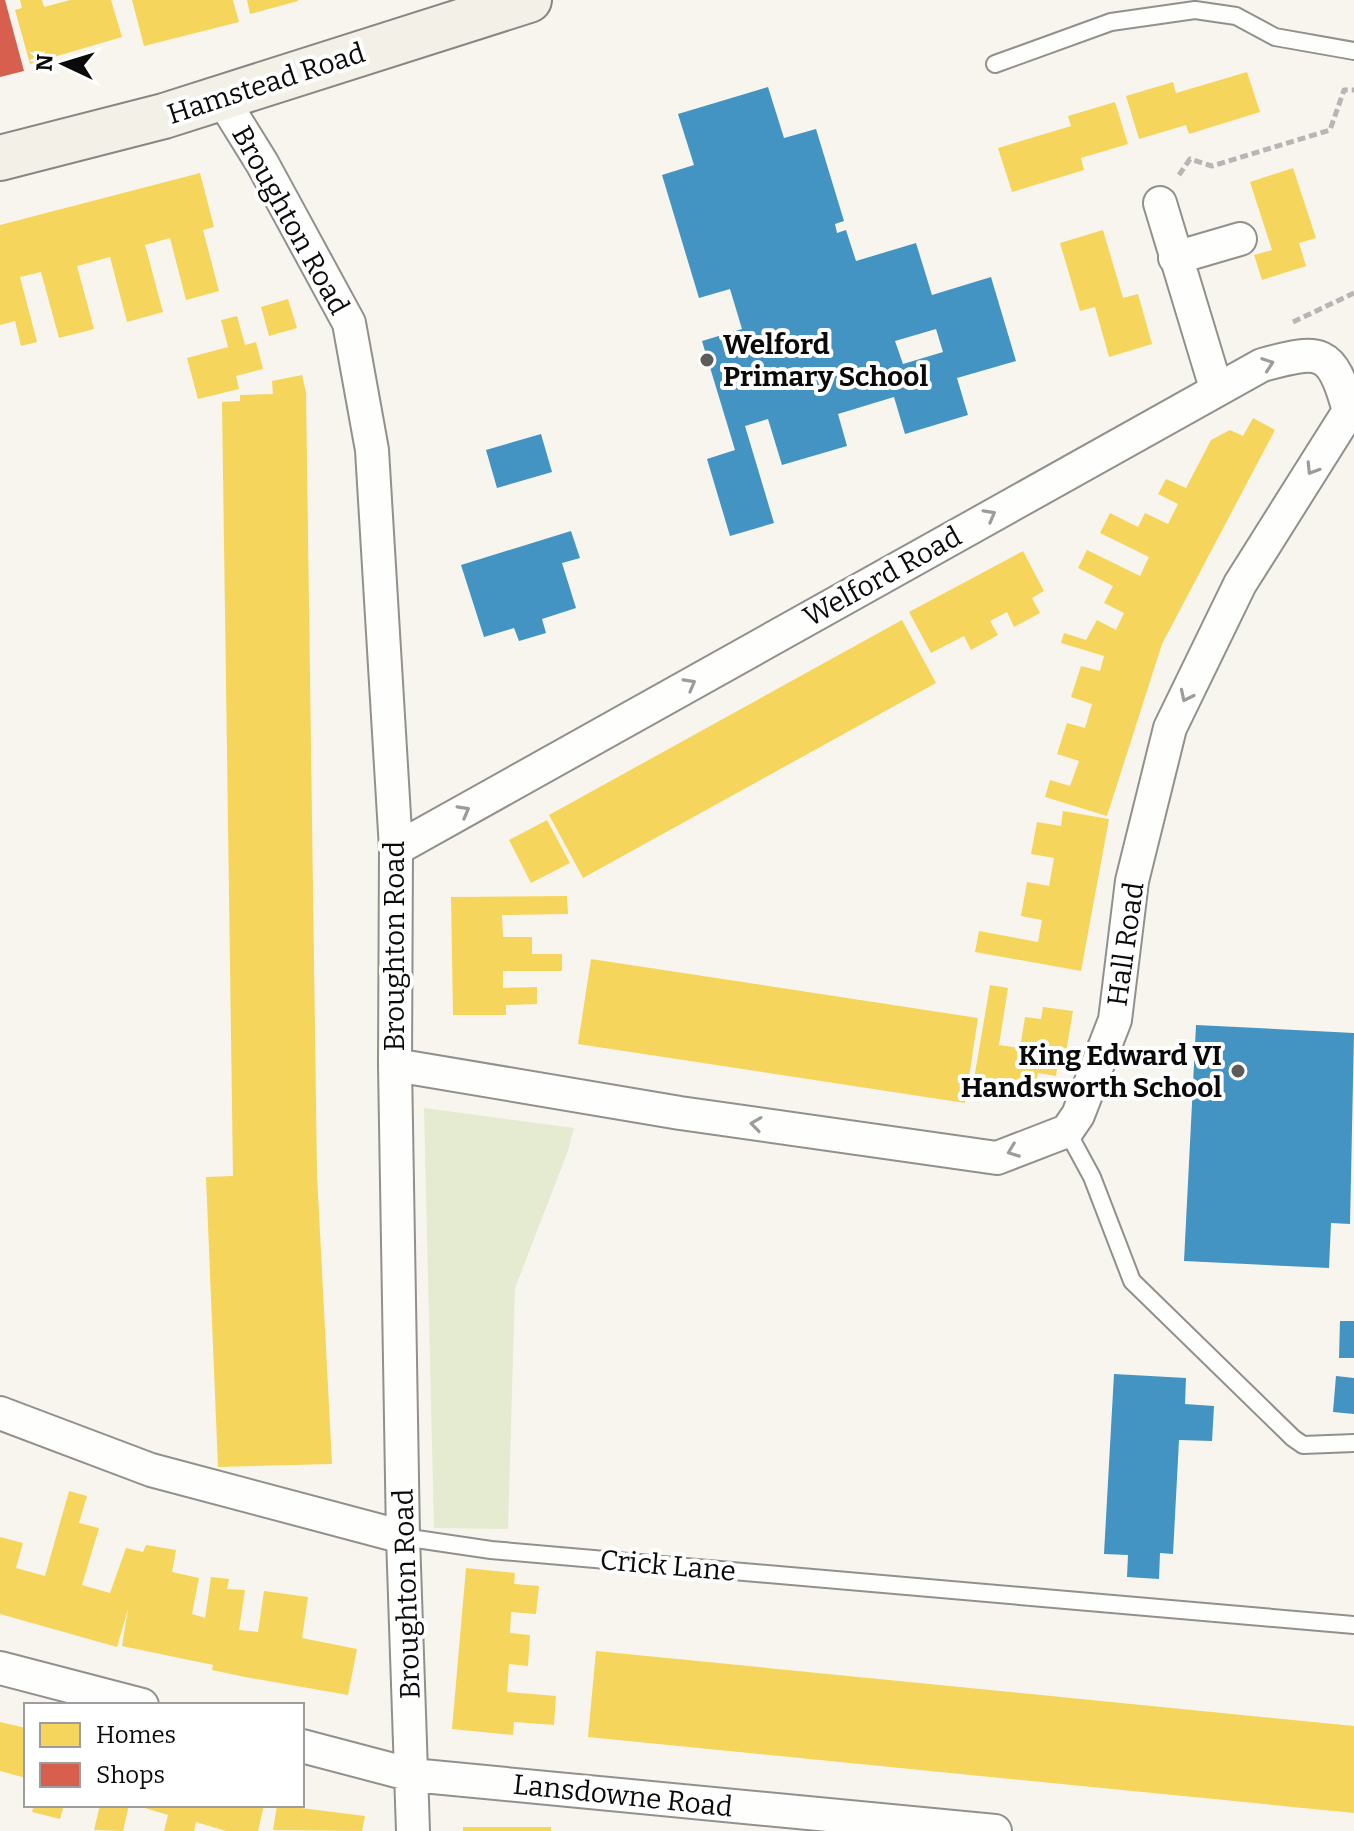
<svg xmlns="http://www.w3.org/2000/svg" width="1354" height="1831" font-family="Bitter,serif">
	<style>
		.green { fill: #e4ebd0 }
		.homes { fill: #f6d55c }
		.shops { fill: #d6604d }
		.schools { fill: #4393c3; fill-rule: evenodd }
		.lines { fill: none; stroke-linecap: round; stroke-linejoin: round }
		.lane-casing { stroke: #91908d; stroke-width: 20 }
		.street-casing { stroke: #91908d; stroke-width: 36 }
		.secondary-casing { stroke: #888683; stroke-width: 48 }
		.path { stroke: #b7b6b5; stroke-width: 5; stroke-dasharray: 8 4; stroke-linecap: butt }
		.lane { stroke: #fefefc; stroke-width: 16 }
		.street { stroke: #fefefc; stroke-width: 32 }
		.secondary { stroke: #f3f0e8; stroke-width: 44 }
		.oneway { stroke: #9c9c9b }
		.poi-dot { fill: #5d5c5a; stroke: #fff; stroke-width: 3 }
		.labels { text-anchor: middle; stroke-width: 8; stroke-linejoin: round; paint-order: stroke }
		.street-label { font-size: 28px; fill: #0a0a0a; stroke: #fff }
		.poi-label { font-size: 28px; font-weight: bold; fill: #0a0a0a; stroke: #fff; text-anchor: start }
	</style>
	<rect width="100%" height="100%" fill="#f8f5ee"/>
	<path class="green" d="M 424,1108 L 574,1128 L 568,1151 L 515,1288 L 508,1529 L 434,1528 Z"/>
	<path class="homes" d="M 20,0 L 42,0 L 44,7 L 70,0 L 111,0 L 122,37 L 30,64 L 15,10 L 22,8 Z
		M 132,0 L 233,0 L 239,22 L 144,46 Z
		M 247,0 L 298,0 L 298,1 L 250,14 Z
		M 1247,72 L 1260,112 L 1189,134 L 1186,125 L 1139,139 L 1126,96 L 1173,82 L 1176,93 Z
		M 1115,102 L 1128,144 L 1081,158 L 1084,170 L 1012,192 L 998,148 L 1071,126 L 1068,116 Z
		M 1293,168 L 1316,238 L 1299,243 L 1306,266 L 1262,280 L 1254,255 L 1272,250 L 1250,182 Z
		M 200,173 L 214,227 L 203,230 L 219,291 L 186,300 L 170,238 L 145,245 L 163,312 L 127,322 L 110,257 L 77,266 L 94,329 L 59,338 L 41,272 L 20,277 L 37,342 L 21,346 L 15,321 L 0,325 L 0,225 Z
		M 1103,230 L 1123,298 L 1138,294 L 1152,344 L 1109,357 L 1095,307 L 1080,311 L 1060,243 Z
		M 288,299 L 297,328 L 269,336 L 261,307 Z
		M 237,316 L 245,345 L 256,342 L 263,369 L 236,376 L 239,389 L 198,399 L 187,358 L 228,347 L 221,320 Z
		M 302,375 L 306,392 L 317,1175 L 332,1464 L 218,1467 L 206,1177 L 233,1176 L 222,402 L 240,401 L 240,395 L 273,394 L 272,381 Z
		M 1253,418 L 1275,430 L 1162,644 L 1107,816 L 1045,797 L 1050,780 L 1070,786 L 1079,761 L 1057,754 L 1067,723 L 1085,728 L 1092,704 L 1071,697 L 1081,666 L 1100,671 L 1104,656 L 1061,643 L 1064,633 L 1086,640 L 1097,620 L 1116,630 L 1124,613 L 1104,603 L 1113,586 L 1078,568 L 1087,550 L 1140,576 L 1149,557 L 1100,533 L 1110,513 L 1138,527 L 1145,513 L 1168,524 L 1178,504 L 1158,494 L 1166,479 L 1186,488 L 1211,440 L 1230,430 L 1243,436 Z
		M 1023,551 L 1044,591 L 1032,598 L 1040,613 L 1014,627 L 1007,612 L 990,621 L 998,635 L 971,650 L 964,636 L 931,653 L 909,612 Z
		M 902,620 L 936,683 L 583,878 L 549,815 Z
		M 1063,811 L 1109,819 L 1081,971 L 975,952 L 979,931 L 1038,942 L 1042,920 L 1021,916 L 1027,882 L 1049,886 L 1054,858 L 1031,854 L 1037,822 L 1061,826 Z
		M 547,820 L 570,863 L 531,883 L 509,840 Z
		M 567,896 L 568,914 L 502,915 L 503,937 L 532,937 L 532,954 L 562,954 L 562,971 L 503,971 L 503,988 L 537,987 L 537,1004 L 506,1005 L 506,1015 L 453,1015 L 451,897 Z
		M 591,959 L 978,1018 L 965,1103 L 578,1044 Z
		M 990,985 L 1008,988 L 999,1045 L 1020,1048 L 1025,1017 L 1041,1019 L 1043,1007 L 1073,1011 L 1065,1058 L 1059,1057 L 1056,1076 L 1038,1073 L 1034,1095 L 973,1085 Z
		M 69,1491 L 87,1496 L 79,1523 L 99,1528 L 82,1585 L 110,1593 L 126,1548 L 143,1552 L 146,1545 L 176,1550 L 172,1572 L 199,1578 L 192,1614 L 205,1618 L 211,1577 L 229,1579 L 227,1589 L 245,1590 L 239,1630 L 258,1632 L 264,1591 L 308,1597 L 302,1638 L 357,1649 L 348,1695 L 245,1677 L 212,1670 L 213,1665 L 122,1646 L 128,1609 L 117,1647 L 0,1614 L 0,1537 L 23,1543 L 16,1568 L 45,1576 Z
		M 466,1568 L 515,1573 L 514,1584 L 539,1586 L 536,1614 L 511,1612 L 510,1633 L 530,1635 L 528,1666 L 509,1664 L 507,1692 L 556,1696 L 554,1725 L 514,1722 L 513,1735 L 452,1729 Z
		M 596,1651 L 1354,1726 L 1354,1813 L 588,1737 Z
		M 0,1722 L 26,1728 L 26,1778 L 0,1771 Z
		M 34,1805 L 64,1805 L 60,1819 L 32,1812 Z
		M 100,1805 L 129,1805 L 123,1831 L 94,1830 Z
		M 135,1805 L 264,1805 L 258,1831 L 226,1831 L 196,1822 L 194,1831 L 164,1831 L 168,1815 Z
		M 277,1805 L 365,1816 L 362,1831 L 273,1830 Z
		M 463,1827 L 551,1827 L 551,1831 L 463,1831 Z"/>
	<path class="shops" d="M 0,0 L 5,0 L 24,71 L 0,77 Z"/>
	<path class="schools" d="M 768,87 L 784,138 L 816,129 L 844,221 L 835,224 L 837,233 L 846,230 L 856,261 L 916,243 L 932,295 L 991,277 L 1016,361 L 957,378 L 968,415 L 905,434 L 894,397 L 838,414 L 847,446 L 782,465 L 768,419 L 745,426 L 774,523 L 730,536 L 707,459 L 735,450 L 702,341 L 742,329 L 730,289 L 699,298 L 662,175 L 694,165 L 678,114 ZM 936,329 L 943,352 L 903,364 L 895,341 Z
		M 541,434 L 552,472 L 497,488 L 486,450 Z
		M 571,531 L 580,558 L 562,563 L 576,608 L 542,619 L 546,633 L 519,641 L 514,628 L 484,637 L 461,565 Z
		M 1196,1025 L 1354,1033 L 1350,1224 L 1331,1223 L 1329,1268 L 1184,1261 Z
		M 1340,1321 L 1354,1321 L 1354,1358 L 1339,1358 Z
		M 1114,1374 L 1186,1378 L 1185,1404 L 1214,1406 L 1212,1441 L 1179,1440 L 1173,1554 L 1160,1553 L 1159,1579 L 1127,1577 L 1128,1555 L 1104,1554 Z
		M 1336,1376 L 1354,1378 L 1354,1414 L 1333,1412 Z"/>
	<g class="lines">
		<g class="lane-casing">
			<path id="lane" d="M 995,64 L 1111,22 L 1195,10 L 1236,16 L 1275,37 L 1354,51
				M 1067,1131 L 1092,1177 L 1132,1281 L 1293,1438 L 1303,1445 L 1354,1443
				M 403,1537 L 491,1550 L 1354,1625"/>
		</g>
		<g class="street-casing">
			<path id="street" d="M 221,97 L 262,163 L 349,323 L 372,450 L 396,849 L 395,1065 L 403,1537 L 413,1831
				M 1160,203 L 1216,388
				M 1175,258 L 1240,239
				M 396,849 L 1262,365 C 1321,349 1332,348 1349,411
				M 395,1065 L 680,1113 L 997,1158 L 1067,1131 L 1078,1115 L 1115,1020 L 1132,881 L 1170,728 L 1240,584 L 1354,403
				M 0,1413 L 151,1470 L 403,1537
				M 0,1668 L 142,1705
				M 302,1746 L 412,1775 L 995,1831"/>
		</g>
		<g class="secondary-casing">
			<path id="secondary" d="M 0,158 L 164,116 L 529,0"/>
		</g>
		<path class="path" d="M 1179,175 L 1190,159 L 1212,166 L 1330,130 L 1344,90 L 1354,90
			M 1293,322 L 1354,293"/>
		<use href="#lane" class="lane"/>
		<use href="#street" class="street"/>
		<use href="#secondary" class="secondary"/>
	</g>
	<defs><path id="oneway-chevron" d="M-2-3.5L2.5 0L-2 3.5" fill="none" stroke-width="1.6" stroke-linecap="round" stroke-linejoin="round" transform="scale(2)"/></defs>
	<g class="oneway">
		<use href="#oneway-chevron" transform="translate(1268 364) rotate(-19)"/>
		<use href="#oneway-chevron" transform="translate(1312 469) rotate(122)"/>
		<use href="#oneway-chevron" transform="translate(990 515) rotate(-29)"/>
		<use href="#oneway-chevron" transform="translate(690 684) rotate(-29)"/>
		<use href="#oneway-chevron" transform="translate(1186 696) rotate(116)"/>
		<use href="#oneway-chevron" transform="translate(464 811) rotate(-29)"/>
		<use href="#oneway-chevron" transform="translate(756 1124) rotate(-172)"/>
		<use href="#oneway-chevron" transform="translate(1013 1151) rotate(159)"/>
	</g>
	<g class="poi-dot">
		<circle cx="707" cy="360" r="8"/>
		<circle cx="1238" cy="1071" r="8"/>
	</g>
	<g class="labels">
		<g class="street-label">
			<text transform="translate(266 83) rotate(-18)" y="10">Hamstead Road</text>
			<text transform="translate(291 220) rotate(61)" y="10">Broughton Road</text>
			<text transform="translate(882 576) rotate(-29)" y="10">Welford Road</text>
			<text transform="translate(1125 944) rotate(-82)" y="10">Hall Road</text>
			<text transform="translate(394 946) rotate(-90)" y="10">Broughton Road</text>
			<text transform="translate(668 1565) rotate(5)" y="10">Crick Lane</text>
			<text transform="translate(406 1594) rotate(-92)" y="10">Broughton Road</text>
			<text transform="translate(623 1795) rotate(6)" y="10">Lansdowne Road</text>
		</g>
		<g class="poi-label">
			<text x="723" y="354">Welford<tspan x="723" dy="32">Primary School</tspan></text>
			<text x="1222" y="1065" text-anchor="end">King Edward VI<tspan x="1222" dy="32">Handsworth School</tspan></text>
		</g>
	</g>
	<rect x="24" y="1703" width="280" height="104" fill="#ffffff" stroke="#9d9d9d" stroke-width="2"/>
	<rect x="40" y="1723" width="40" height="24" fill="#f6d55c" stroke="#9d9d9d" stroke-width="2"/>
	<text x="96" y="1743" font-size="24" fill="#0a0a0a">Homes</text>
	<rect x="40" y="1763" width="40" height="24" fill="#d6604d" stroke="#9d9d9d" stroke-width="2"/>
	<text x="96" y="1783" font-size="24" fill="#0a0a0a">Shops</text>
	<g transform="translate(64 64) rotate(274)" stroke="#ffffff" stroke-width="6" paint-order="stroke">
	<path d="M0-6L14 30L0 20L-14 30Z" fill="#0a0a0a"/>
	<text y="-12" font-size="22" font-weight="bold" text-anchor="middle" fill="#0a0a0a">N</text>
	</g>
</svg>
